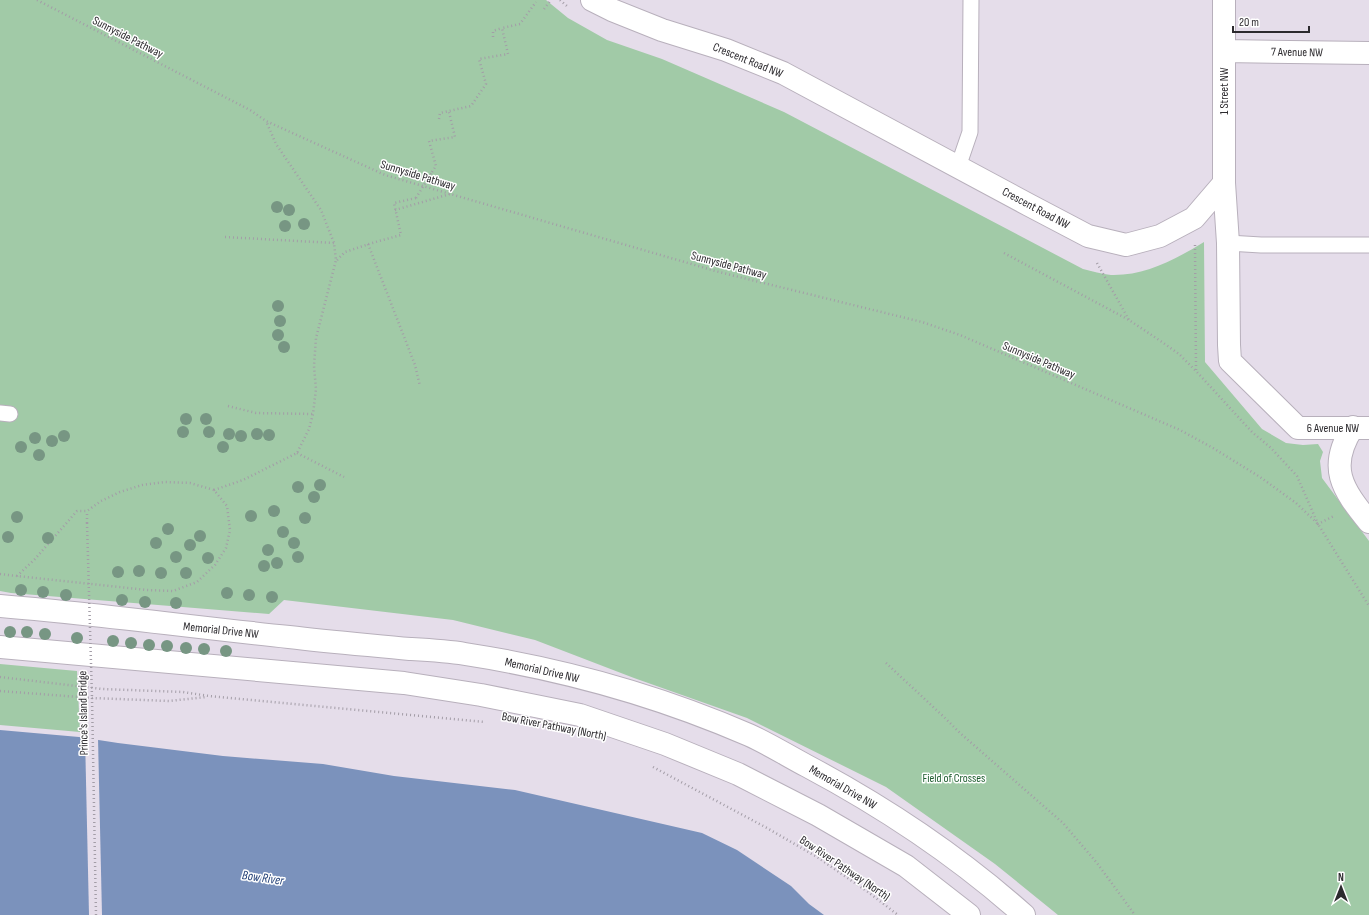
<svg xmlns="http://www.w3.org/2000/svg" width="1369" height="915" font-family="'Sofia Sans Condensed',sans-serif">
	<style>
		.green { fill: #a1caa7 }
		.water { fill: #7b92bc }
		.pier { fill: #e5ddea }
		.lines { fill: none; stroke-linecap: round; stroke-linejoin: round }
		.service-casing { stroke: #b8b0bc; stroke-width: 17 }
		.minor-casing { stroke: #b8b0bc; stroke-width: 24 }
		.secondary-casing { stroke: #b8b0bc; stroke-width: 24 }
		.path { stroke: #a39da7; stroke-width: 2.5; stroke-dasharray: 1 3; stroke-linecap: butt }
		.service { stroke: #fff; stroke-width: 15 }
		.minor { stroke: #fff; stroke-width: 22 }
		.secondary { stroke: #fff; stroke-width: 22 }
		.path-bridge { stroke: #a39da7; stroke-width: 2.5; stroke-dasharray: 1 3; stroke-linecap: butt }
		.tree { fill: #779683 }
		.labels { text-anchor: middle; stroke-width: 3; stroke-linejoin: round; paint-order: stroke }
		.street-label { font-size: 12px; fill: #2c2a2e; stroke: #fff }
		.park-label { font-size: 12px; fill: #1d5c2e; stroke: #fff }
		.water-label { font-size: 13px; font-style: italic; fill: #264379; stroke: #fff }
	</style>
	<rect width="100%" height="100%" fill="#e5ddea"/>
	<path class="green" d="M 0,0 L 546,0 L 568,18 L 607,40 L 662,59 L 784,112 L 1083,269 C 1092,271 1102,274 1111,275 C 1145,276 1176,259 1204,242 L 1205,362 L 1262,429 L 1286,443 L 1303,445 L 1318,444 L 1323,452 L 1320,461 L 1322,478 L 1369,541 L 1369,915 L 1058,915 L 995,864 L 886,787 L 747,718 L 634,678 L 535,640 L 453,620 L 284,600 L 269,614 L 11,593 L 0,591 Z
		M 0,664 L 77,671 L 80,732 L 0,725 Z"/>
	<path class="water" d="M 0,730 L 79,737 L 118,743 L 223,756 L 323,764 L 394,776 L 515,790 L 702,833 L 737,850 L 791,886 L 809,904 L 824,915 L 0,915 Z"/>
	<path class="pier" d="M 85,736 L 98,738 L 102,915 L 89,915 Z"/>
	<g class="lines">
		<g class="service-casing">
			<path id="service" d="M 958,167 L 970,132 L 971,0
				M 1228,243 L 1261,245 L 1369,245
				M 0,413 L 10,414"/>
		</g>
		<g class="minor-casing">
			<path id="minor" d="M 592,0 L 612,10 L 662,30 L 726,50 L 783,73 L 1029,205 L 1088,236 L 1126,245 L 1160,236 L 1194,218 L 1224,183
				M 1224,0 L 1224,183 L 1228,243 L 1229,345 L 1230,361 L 1298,428 L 1369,428
				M 1224,51 L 1369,53
				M 1353,427 C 1327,467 1342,489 1369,522"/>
		</g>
		<g class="secondary-casing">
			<path id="secondary" d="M 0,606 C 97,614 193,627 289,637 C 330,642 370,645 410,649 C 428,650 447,651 465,654 C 562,669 659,696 749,735 C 769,744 788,756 807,766 C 884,807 959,857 1024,915
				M 0,647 L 404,683 L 481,695 L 580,715 L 665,744 L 738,774 L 818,815 L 906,866 L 969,915"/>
		</g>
		<path class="path" d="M 37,0 L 250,110 L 266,121 L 385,175 L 719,272 L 922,322 L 960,335 L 1180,430 L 1213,448 L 1260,477 L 1296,503 L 1318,524 L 1369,606
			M 560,0 L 568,7
			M 544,9 L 551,0
			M 493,37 L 493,31 L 502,28
			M 439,119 L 440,113 L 471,106 L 486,84 L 479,59 L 508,54 L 502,28 L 520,24 L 536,2
			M 432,172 L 436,166 L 429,141 L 455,137 L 449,112
			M 395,210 L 450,194
			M 225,237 L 334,243
			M 368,244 L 415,365 L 420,386
			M 1195,245 L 1196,370
			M 1004,253 L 1129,320 L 1162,342 L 1179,354 L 1196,371 L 1252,432 L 1271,448 L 1297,476 L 1318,524 L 1334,516
			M 337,260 L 345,252 L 372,243 L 401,235 L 394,203 L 416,198
			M 1097,263 L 1129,320
			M 228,406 L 256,413 L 313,414
			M 297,453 L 344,477
			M 214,490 L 243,480 L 297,453 L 309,429 L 313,414 L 316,389 L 314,366 L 316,338 L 336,260 L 334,243 L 321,210 L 276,144 L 266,121
			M 87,523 L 87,511
			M 0,574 L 17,576 L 147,590 L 173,591 L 197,582 L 215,565 L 226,548 L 230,530 L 227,506 L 214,490 L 190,483 L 165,482 L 142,485 L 120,492 L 101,501 L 87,511 L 77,511 L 35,559 L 17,576
			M 886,663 L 944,717 L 960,733 L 1063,823 L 1097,863 L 1135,915
			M 0,677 L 102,689 L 183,692 L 209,696 L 485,722
			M 0,691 L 92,698 L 169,701 L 206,697
			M 92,698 L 96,915
			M 653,767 L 767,828 L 817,857 L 868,892 L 898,915"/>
		<use href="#service" class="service"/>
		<use href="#minor" class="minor"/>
		<use href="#secondary" class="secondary"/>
		<path class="path-bridge" d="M 416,198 L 432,172
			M 87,523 L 92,698"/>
	</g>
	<g class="tree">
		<circle cx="277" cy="207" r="6"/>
		<circle cx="289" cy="210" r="6"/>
		<circle cx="304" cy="224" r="6"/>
		<circle cx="285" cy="226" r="6"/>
		<circle cx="278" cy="306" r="6"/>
		<circle cx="280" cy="321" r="6"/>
		<circle cx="278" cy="335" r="6"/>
		<circle cx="284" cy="347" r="6"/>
		<circle cx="186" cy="419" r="6"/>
		<circle cx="206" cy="419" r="6"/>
		<circle cx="183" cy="432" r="6"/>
		<circle cx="209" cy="432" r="6"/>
		<circle cx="229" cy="434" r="6"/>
		<circle cx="257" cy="434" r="6"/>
		<circle cx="269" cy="435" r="6"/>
		<circle cx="64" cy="436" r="6"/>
		<circle cx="241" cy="436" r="6"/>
		<circle cx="35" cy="438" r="6"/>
		<circle cx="52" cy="441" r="6"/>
		<circle cx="21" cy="447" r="6"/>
		<circle cx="223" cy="447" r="6"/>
		<circle cx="39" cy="455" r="6"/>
		<circle cx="320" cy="485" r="6"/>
		<circle cx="298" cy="487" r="6"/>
		<circle cx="314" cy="497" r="6"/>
		<circle cx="274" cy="511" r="6"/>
		<circle cx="251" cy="516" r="6"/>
		<circle cx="17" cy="517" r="6"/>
		<circle cx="305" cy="518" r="6"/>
		<circle cx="168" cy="529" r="6"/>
		<circle cx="283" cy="532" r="6"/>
		<circle cx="200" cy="536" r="6"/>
		<circle cx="8" cy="537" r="6"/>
		<circle cx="48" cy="538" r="6"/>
		<circle cx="156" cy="543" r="6"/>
		<circle cx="294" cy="543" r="6"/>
		<circle cx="190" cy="545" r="6"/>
		<circle cx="268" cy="550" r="6"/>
		<circle cx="176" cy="557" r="6"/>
		<circle cx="298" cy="557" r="6"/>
		<circle cx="208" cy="558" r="6"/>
		<circle cx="277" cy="563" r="6"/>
		<circle cx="264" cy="566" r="6"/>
		<circle cx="139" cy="571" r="6"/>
		<circle cx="118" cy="572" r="6"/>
		<circle cx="161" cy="573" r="6"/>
		<circle cx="186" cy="573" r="6"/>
		<circle cx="21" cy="590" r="6"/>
		<circle cx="43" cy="592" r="6"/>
		<circle cx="227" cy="593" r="6"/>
		<circle cx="66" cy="595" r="6"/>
		<circle cx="249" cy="595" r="6"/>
		<circle cx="272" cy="597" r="6"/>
		<circle cx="122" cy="600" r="6"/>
		<circle cx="145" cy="602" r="6"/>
		<circle cx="176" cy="603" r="6"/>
		<circle cx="10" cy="632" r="6"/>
		<circle cx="27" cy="632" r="6"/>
		<circle cx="45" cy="634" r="6"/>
		<circle cx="77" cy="638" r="6"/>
		<circle cx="113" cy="641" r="6"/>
		<circle cx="131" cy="643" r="6"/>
		<circle cx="149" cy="645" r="6"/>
		<circle cx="167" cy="646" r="6"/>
		<circle cx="186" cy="648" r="6"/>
		<circle cx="204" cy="649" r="6"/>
		<circle cx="226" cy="651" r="6"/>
	</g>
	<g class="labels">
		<g class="street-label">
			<text transform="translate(128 37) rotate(27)" y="4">Sunnyside Pathway</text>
			<text transform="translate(1297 52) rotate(1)" y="4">7 Avenue NW</text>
			<text transform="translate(748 60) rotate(22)" y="4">Crescent Road NW</text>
			<text transform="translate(1224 91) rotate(-90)" y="4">1 Street NW</text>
			<text transform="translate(418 175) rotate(17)" y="4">Sunnyside Pathway</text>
			<text transform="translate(1036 208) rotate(28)" y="4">Crescent Road NW</text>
			<text transform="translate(729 265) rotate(15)" y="4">Sunnyside Pathway</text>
			<text transform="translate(1039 360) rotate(23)" y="4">Sunnyside Pathway</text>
			<text x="1333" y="432">6 Avenue NW</text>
			<text transform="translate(221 630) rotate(6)" y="4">Memorial Drive NW</text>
			<text transform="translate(542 670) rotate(13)" y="4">Memorial Drive NW</text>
			<text transform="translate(83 713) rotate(-91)" y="4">Prince's Island Bridge</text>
			<text transform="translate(554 726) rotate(11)" y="4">Bow River Pathway (North)</text>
			<text transform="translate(843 787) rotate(30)" y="4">Memorial Drive NW</text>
			<text transform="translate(845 868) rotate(34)" y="4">Bow River Pathway (North)</text>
		</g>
		<g class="park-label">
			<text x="954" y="782">Field of Crosses</text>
		</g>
		<g class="water-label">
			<text transform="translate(263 877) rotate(8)" y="5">Bow River</text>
		</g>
	</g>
	<g transform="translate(1341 887)" stroke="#ffffff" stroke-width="3" paint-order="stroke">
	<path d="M0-3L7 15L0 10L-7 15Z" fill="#2c2a2e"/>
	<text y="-6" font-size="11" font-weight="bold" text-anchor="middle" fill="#2c2a2e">N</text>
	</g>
	<path d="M1233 26v6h76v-6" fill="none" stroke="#2c2a2e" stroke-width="2"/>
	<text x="1239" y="26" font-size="12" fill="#2c2a2e" stroke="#ffffff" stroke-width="3" paint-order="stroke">20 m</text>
</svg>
